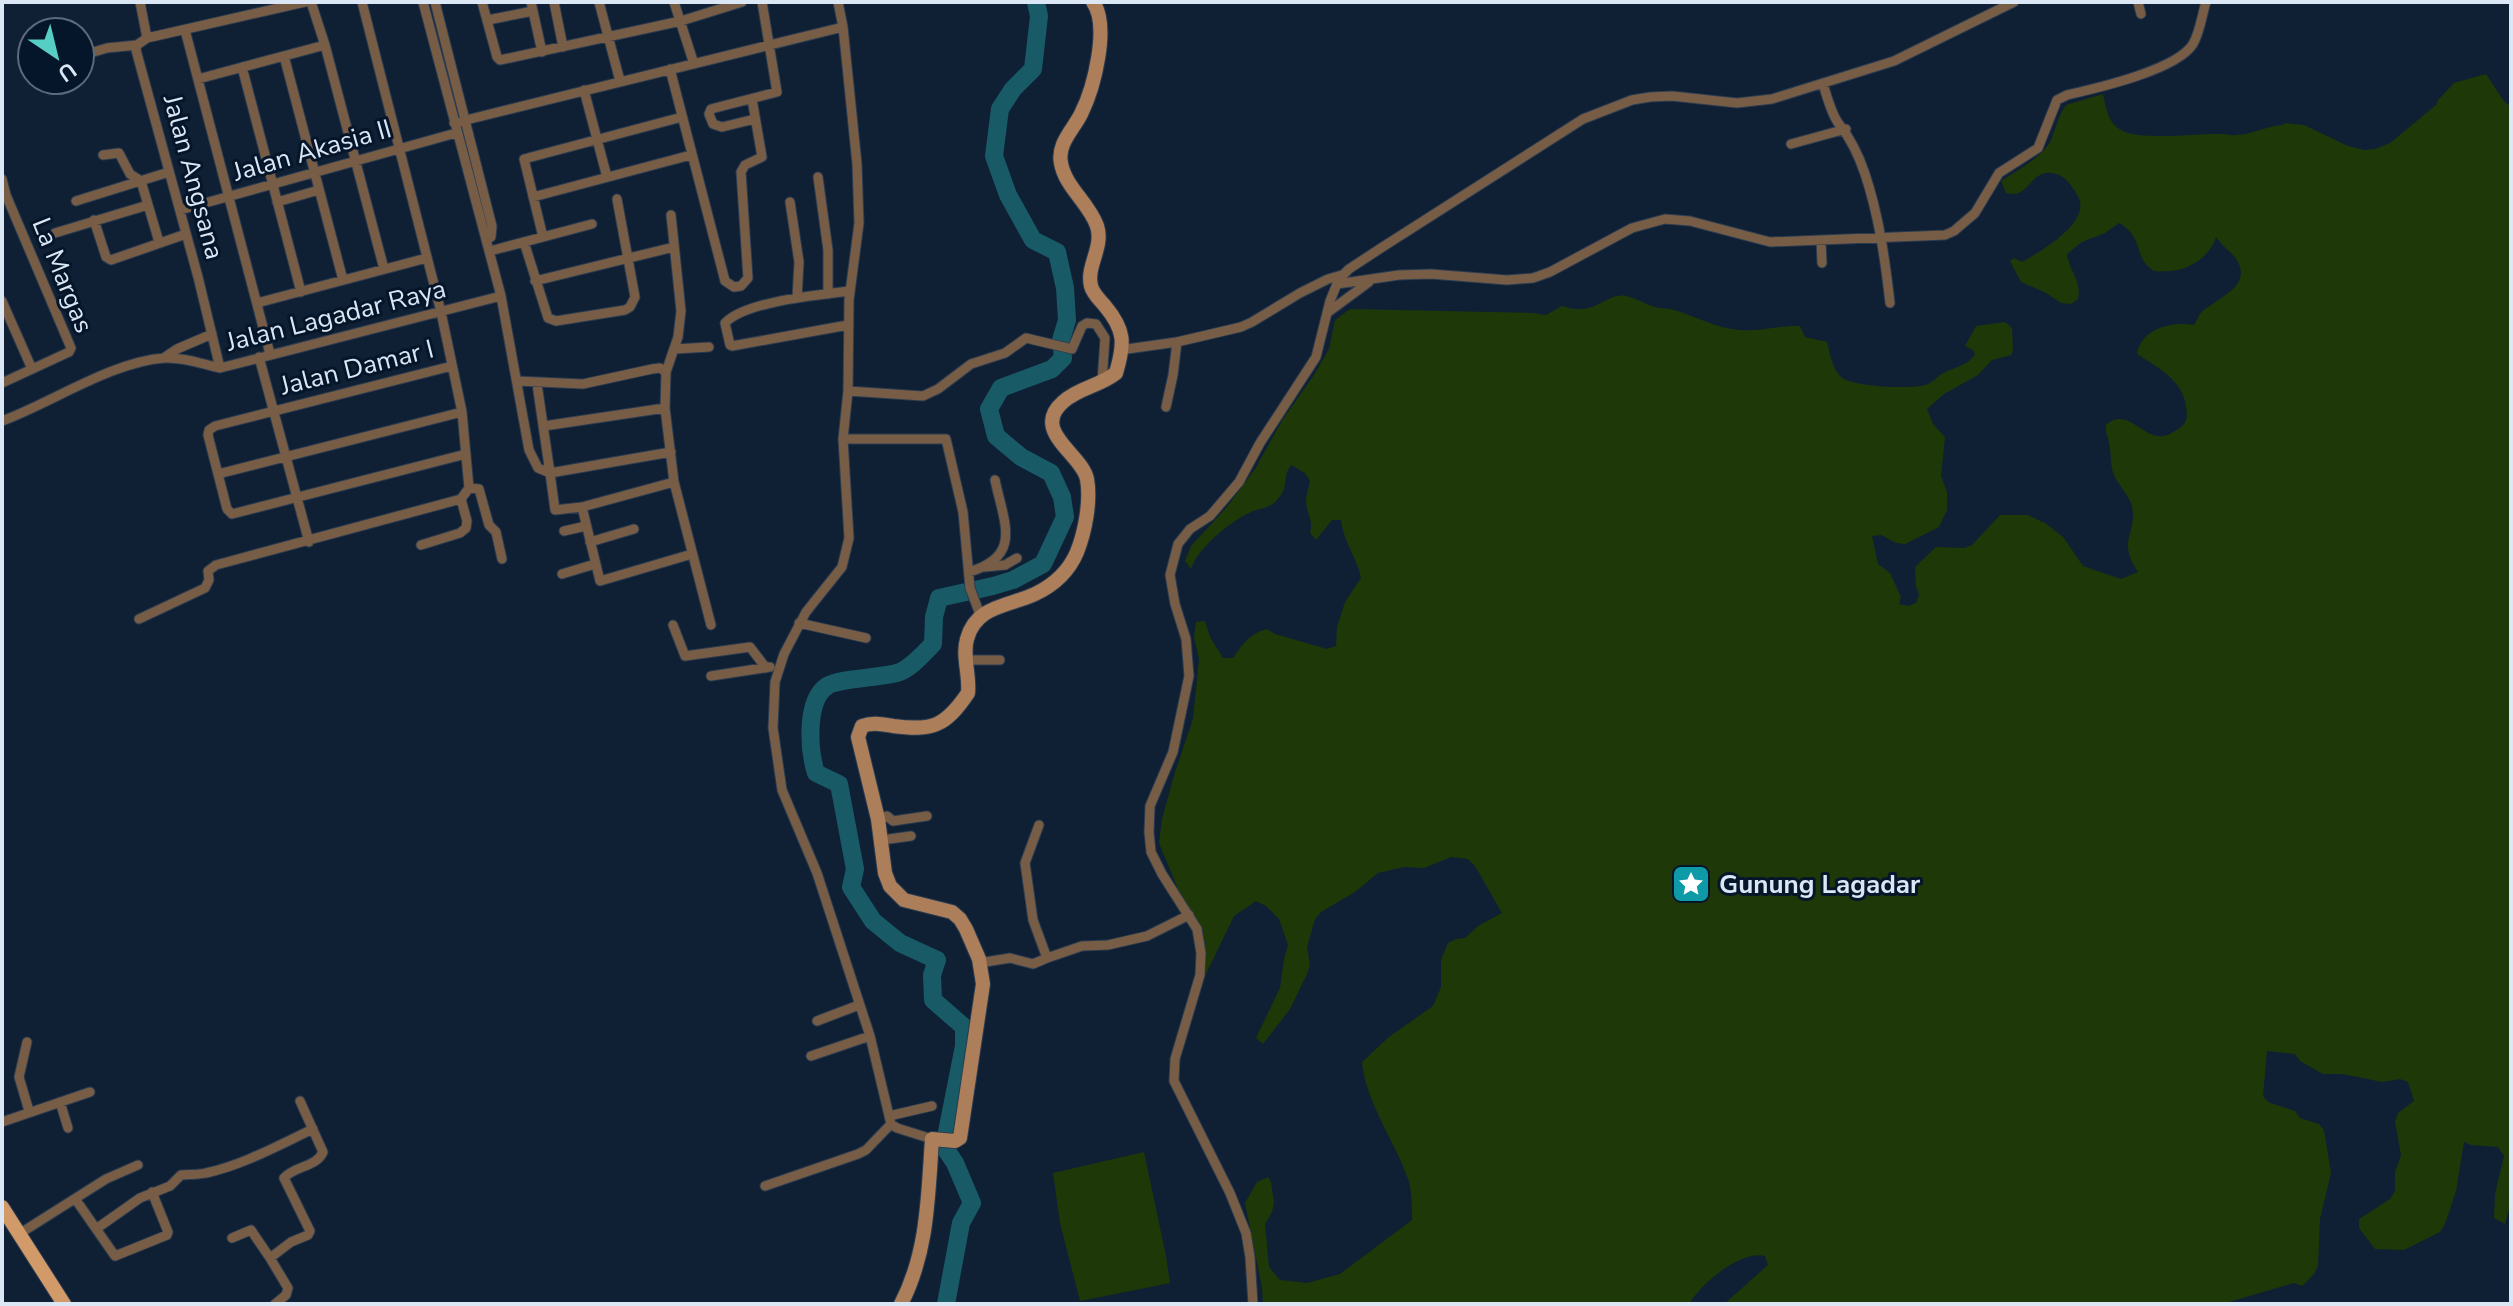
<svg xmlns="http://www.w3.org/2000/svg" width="2513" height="1306" font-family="'Nunito Sans',sans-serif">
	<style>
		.green { fill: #1f3807 }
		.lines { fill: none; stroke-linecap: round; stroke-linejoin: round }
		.river { stroke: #185b67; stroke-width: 18 }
		.street-casing { stroke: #2c3c50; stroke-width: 11 }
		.secondary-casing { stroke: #2c3c50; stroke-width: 16 }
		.primary-casing { stroke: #2c3c50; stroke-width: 16 }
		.street { stroke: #785d46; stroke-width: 9 }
		.secondary { stroke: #ac7f5a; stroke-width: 14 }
		.primary { stroke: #d39a69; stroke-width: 14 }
		.labels { text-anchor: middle; stroke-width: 6; stroke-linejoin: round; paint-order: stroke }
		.street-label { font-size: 26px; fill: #dce7f6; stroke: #06162a }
		.poi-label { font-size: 26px; font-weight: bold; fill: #dce7f6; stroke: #06162a; text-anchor: start }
	</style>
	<rect width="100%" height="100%" fill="#0f2035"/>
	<path class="green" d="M 2486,74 L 2503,100 L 2511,107 L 2511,1202 L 2505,1224 L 2494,1218 L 2495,1194 L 2504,1156 L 2498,1147 L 2471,1145 L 2464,1142 L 2456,1191 L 2445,1224 L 2440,1232 L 2404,1250 L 2375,1249 L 2359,1228 L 2359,1219 L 2390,1199 L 2395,1191 L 2395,1173 L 2401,1155 L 2395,1122 L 2398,1113 L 2414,1101 L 2408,1082 L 2400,1079 L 2382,1082 L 2343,1074 L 2323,1074 L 2300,1061 L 2295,1054 L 2267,1051 L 2263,1096 L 2268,1102 L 2295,1111 L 2300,1118 L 2319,1124 L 2324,1130 L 2331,1173 L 2320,1219 L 2318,1266 L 2314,1274 L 2302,1286 L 2294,1283 L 2222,1304 L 1724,1304 L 1768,1265 L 1765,1256 C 1740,1250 1701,1284 1689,1304 L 1263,1304 L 1262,1287 L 1245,1203 L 1257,1182 L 1268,1177 L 1271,1182 L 1274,1203 L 1272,1212 L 1265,1224 L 1269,1267 L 1280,1280 L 1307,1283 L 1340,1274 L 1412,1220 C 1412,1207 1412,1194 1409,1182 C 1396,1142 1366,1104 1362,1062 L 1389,1037 L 1433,1006 L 1441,987 L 1441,960 L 1448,943 L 1456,939 L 1465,938 L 1478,926 L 1502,913 L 1475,866 L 1468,859 L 1451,857 L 1424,868 L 1404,867 L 1378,873 L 1355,892 L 1321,912 L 1315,919 L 1307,947 L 1310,965 L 1307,974 L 1290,1009 L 1263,1044 L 1256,1038 L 1280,988 L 1284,959 L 1288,945 L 1279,919 L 1266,906 L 1256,901 L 1234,916 L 1206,974 L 1203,935 L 1178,889 L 1159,843 L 1162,819 L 1175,772 L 1193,719 L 1199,659 L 1194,637 L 1196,622 L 1205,621 L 1210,637 L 1223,658 L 1233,658 C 1243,644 1249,634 1267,629 L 1275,634 L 1327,649 L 1336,646 L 1337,627 L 1345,602 L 1361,578 C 1358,559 1344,544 1341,520 L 1332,520 L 1316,540 L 1310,533 C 1313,521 1309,518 1307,508 C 1304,499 1309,488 1310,481 L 1305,473 L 1291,465 C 1281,478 1291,488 1274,503 C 1268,508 1262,508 1256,510 C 1235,517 1197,548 1191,569 L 1185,561 L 1191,546 L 1226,508 L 1255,469 L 1283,419 L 1314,375 L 1329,349 L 1335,320 L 1350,309 L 1533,313 L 1546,315 L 1562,306 C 1597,318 1605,292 1626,296 C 1636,298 1645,304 1655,307 C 1661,309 1668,308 1674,310 C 1696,316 1715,328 1739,330 C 1760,332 1780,325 1800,326 L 1805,337 L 1827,342 C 1830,353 1832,369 1841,377 C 1851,387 1915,390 1928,384 C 1933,382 1938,376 1943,373 C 1955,367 1968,366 1975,354 L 1973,350 L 1965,346 L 1976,326 L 2005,322 L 2012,328 L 2013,351 L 2011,355 L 1992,360 L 1978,375 L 1944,394 L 1927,409 L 1933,424 L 1945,437 L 1941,476 L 1947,492 L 1947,510 L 1939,527 L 1905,544 L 1896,543 L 1881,535 L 1872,536 L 1878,564 L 1890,573 L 1901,597 L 1899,604 L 1908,606 L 1916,603 L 1919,595 L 1916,587 L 1915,567 L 1936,547 L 1964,548 L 1972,545 L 2000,515 L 2027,515 L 2045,523 L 2063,537 L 2083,566 L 2121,579 L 2138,572 C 2116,539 2138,534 2132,506 C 2129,496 2121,488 2116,479 C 2109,467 2112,455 2109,443 C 2108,435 2105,433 2106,425 C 2131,403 2146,450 2173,432 C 2174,432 2183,426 2183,425 C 2188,420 2187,413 2186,407 C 2184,381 2157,367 2137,354 C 2141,328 2173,321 2194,325 C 2196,322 2198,317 2200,314 C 2213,299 2258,287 2234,256 C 2228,249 2221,245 2216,237 C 2210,257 2188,271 2168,271 C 2161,271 2155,273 2150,268 C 2135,257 2143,236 2119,223 L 2105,233 L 2082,242 L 2067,254 C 2069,271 2082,280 2078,299 L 2071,304 L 2061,303 L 2046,293 L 2021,282 L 2010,261 L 2014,258 L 2022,262 C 2043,250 2096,220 2076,193 C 2072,186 2066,178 2059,175 C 2030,163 2031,201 2006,193 L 2001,181 C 2017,170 2042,158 2051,140 C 2056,128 2058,116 2066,105 L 2103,94 C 2106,108 2108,124 2123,131 C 2142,141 2200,133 2223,134 C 2228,134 2232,136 2236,135 C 2252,135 2267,125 2285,125 L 2282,123 L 2304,125 L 2348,146 L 2364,150 L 2375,149 L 2390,143 L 2436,105 L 2438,100 L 2454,83 Z
		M 1144,1152 L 1166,1256 L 1170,1283 L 1080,1301 L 1060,1223 L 1053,1173 Z"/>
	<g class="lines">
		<path class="river" d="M 946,1304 L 961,1223 L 972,1203 L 955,1163 L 947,1151 L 946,1137 L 964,1046 L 964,1027 L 933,1000 L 932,975 L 937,960 L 900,943 L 873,921 L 851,887 L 855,869 L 839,784 L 816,773 C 809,751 805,701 827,686 C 839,678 883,678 900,672 C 912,667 924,653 933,644 L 934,617 L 939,598 L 993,586 L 1013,580 L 1043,564 L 1065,517 L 1062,497 L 1051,473 L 1021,457 L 996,436 L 989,409 L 1001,388 L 1052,369 L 1063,358 L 1061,340 L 1067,320 L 1065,288 L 1057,252 L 1033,240 L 1008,195 L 994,156 L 1000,109 L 1013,89 L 1033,69 L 1039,16 L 1036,2"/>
		<g class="street-casing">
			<path id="street" d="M 140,2 L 147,38
				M 311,2 L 325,45 L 384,269
				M 423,2 L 501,296 L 529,450 L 538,468 L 550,473 L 555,510 L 582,507 L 600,581 L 692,554
				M 435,2 L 492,226 L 491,237 L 486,240
				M 482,2 L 497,57 L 500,60 L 681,21 L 742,2
				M 531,2 L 542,52
				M 554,2 L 563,47
				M 599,2 L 620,81
				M 674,2 L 694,64
				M 838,2 L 843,27 L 857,164 L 859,223 L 849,300 L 848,391 L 843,439 L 849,538 L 842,567 L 806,612 L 784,654 L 775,682 L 773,728 L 782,790 L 817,873 L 870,1036 L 891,1124 L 897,1128 L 932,1139
				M 2138,2 L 2141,14
				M 488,20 L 533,11
				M 185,30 L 270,354
				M 80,56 L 107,48 L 137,45
				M 284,56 L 343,280
				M 242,67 L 301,292
				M 670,69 L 725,281 L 734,287 L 741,286 L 748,278 L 741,172 L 745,165 L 762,157 L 752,99
				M 198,79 L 325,45
				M 1823,84 C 1827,96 1831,114 1839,124 C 1851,139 1859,156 1865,174 C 1879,216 1885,259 1890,303
				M 584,90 L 607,177
				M 755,119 L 722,127 L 713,124 L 709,114 L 711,109 L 777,92 L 762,2
				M 454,123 L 843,27
				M 1791,144 L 1846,129
				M 103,155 L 119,153 L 130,174 L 141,181 L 159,242
				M 818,177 L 828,250 L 828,294
				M 2,179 L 6,195 L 71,348 L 69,352 L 2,383
				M 533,197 L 691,155
				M 76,201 L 169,172
				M 277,202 L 319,190
				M 790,202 L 799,262 L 797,298
				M 180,210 L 456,133
				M 671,215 L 681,311 L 678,337 L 666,372 L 665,408 L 674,482 L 711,625
				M 94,220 L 106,257 L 111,260 L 186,234
				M 55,233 L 148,205
				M 543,237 L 524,159 L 682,117
				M 1821,241 L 1822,263
				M 524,242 L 548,318 L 556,321 L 625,310 L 630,307 L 635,297 L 617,199
				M 490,251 L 592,224
				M 535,281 L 674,247
				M 1337,284 L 1399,275 L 1431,274 L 1507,280 L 1533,278 L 1550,272 L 1632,228 L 1665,219 L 1690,221 L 1770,242 L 1945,235 L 1954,231 L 1975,213 L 1999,173 L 2038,148 L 2057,100 L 2067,95 C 2097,88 2177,70 2193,44 C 2200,32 2202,15 2206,2
				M 2,301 L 32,369
				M 257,303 L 427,258
				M 1327,313 L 1369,282
				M 848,325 L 732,346 L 730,345 L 725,323 C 746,301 819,295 850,291
				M 675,349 L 709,347
				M 1120,350 L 1177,342 L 1241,327 L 1252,322 L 1300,293 L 1328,279 L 1342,275
				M 165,357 L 177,349 L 212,334
				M 259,357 L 309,542
				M 452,366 L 215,426 L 209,430 L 208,435 L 227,509 L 232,514 L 466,454
				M 220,368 L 198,277 L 136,50 L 137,45 L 147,38 L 305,2
				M 517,381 L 583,384 L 652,369 L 660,368 L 666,372
				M 537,384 L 550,473 L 671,452
				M 848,391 L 923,396 L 938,389 L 971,364 L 1005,353 L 1026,338 L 1072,349 L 1082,326 L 1087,323 L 1096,324 L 1105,338 L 1102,382
				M 1166,407 L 1173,375 L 1177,342
				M 2,421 C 51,403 113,361 165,358 C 184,357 202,364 220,368 L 501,296
				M 544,426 L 665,408
				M 843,439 L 946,439 L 963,512 L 970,588 L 981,617
				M 218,474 L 462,412
				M 469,488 L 479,489 L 489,525 L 496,532 L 502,559
				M 582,507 L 674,482
				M 564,531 L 586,526
				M 590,542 L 634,529
				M 421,545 L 460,533 L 466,528 L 467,521 L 461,499
				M 985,567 L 1005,565 L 1017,558
				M 969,572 C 1023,556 1004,523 995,480
				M 562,574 L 595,564
				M 139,619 L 205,588 L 209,580 L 208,571 L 216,565 L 461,499 L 469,488 L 462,412 L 441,312 L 362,2
				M 799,623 L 866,638
				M 673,625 L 685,656 L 750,647 L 766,668
				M 966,660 L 1000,660
				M 711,676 L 770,667
				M 878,819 L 887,816 L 893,821 L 927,816
				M 882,840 L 911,836
				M 1047,958 L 1082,946 L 1108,945 L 1147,936 L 1189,915
				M 979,963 L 1010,958 L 1033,964 L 1047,958 L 1033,920 L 1025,863 L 1039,825
				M 817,1021 L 859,1005
				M 27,1042 L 19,1077 L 29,1111
				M 811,1056 L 870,1036
				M 60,1102 L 68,1128
				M 889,1116 L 932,1106
				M 2,1122 L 90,1092
				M 765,1186 L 858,1154 L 866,1150 L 891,1124
				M 76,1200 L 115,1256 L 167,1235 L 168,1232 L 152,1192
				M 96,1229 L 140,1198 L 170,1186 L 181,1175 C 189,1174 198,1175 206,1173 C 243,1165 279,1145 313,1129
				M 19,1234 L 106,1179 L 138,1165
				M 232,1238 L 251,1230 L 270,1258
				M 275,1304 L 286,1295 L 288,1288 L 270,1258 L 291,1242 L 308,1235 L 310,1231 L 284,1178 C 294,1166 317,1167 323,1152 L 300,1101
				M 1253,1304 L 1250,1257 L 1246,1233 L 1230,1193 L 1174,1081 L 1175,1059 L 1200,975 L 1201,953 L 1197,929 L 1162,874 L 1151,852 L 1149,832 L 1150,806 L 1173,752 L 1189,676 L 1186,639 L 1175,604 L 1170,575 L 1178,544 L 1190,529 L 1210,516 L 1239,482 L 1260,443 L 1316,357 L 1330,301 L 1339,279 L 1349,269 L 1381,248 L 1583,119 L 1632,100 L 1650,97 L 1672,96 L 1737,103 L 1772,99 L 1894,61 L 2014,2"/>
		</g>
		<g class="secondary-casing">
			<path id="secondary" d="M 901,1304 C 928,1252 928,1196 932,1139 L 955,1141 L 960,1138 L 983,984 L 979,959 L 966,929 L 960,919 L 952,912 L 904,900 L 890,886 L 885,873 L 878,819 L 858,737 L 862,726 C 873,722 881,724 893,726 C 932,731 945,727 968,693 C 970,676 962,656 967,639 C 976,605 1010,606 1035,594 C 1054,585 1069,571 1077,552 C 1085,532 1091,501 1087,479 C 1082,454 1030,431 1063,402 C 1078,388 1100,386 1116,373 C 1125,343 1125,330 1105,306 C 1100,300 1093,294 1091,286 C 1086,266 1104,247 1097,226 C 1089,203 1065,187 1061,163 C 1057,144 1073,130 1081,114 C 1094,88 1110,26 1093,2"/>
		</g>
		<g class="primary-casing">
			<path id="primary" d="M 2,1207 L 64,1304"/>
		</g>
		<use href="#street" class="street"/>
		<use href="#secondary" class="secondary"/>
		<use href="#primary" class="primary"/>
	</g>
	<defs>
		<g id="sight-square" transform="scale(2)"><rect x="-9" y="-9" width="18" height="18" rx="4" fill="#0f9aa8" stroke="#06162a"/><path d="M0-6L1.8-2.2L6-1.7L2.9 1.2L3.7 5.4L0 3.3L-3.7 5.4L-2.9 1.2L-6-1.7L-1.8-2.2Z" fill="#fff"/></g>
	</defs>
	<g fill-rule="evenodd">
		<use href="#sight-square" x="1691" y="884"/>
	</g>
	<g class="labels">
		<g class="street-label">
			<text transform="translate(312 150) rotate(-16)" y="9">Jalan Akasia II</text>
			<text transform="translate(194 177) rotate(75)" y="9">Jalan Angsana</text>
			<text transform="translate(63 275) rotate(68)" y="9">La Margas</text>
			<text transform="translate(336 315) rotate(-14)" y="9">Jalan Lagadar Raya</text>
			<text transform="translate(357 367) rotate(-14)" y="9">Jalan Damar I</text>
		</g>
		<g class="poi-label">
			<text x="1719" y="893">Gunung Lagadar</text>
		</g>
	</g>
	<rect width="2513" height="1306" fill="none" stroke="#dce7f6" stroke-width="8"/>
	<g transform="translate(56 56) rotate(145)"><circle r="38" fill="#06162a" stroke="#5c6a7c" stroke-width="2"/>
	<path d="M0-6L14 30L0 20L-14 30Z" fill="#56cec3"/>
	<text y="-12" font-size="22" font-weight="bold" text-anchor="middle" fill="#dce7f6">U</text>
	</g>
</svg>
